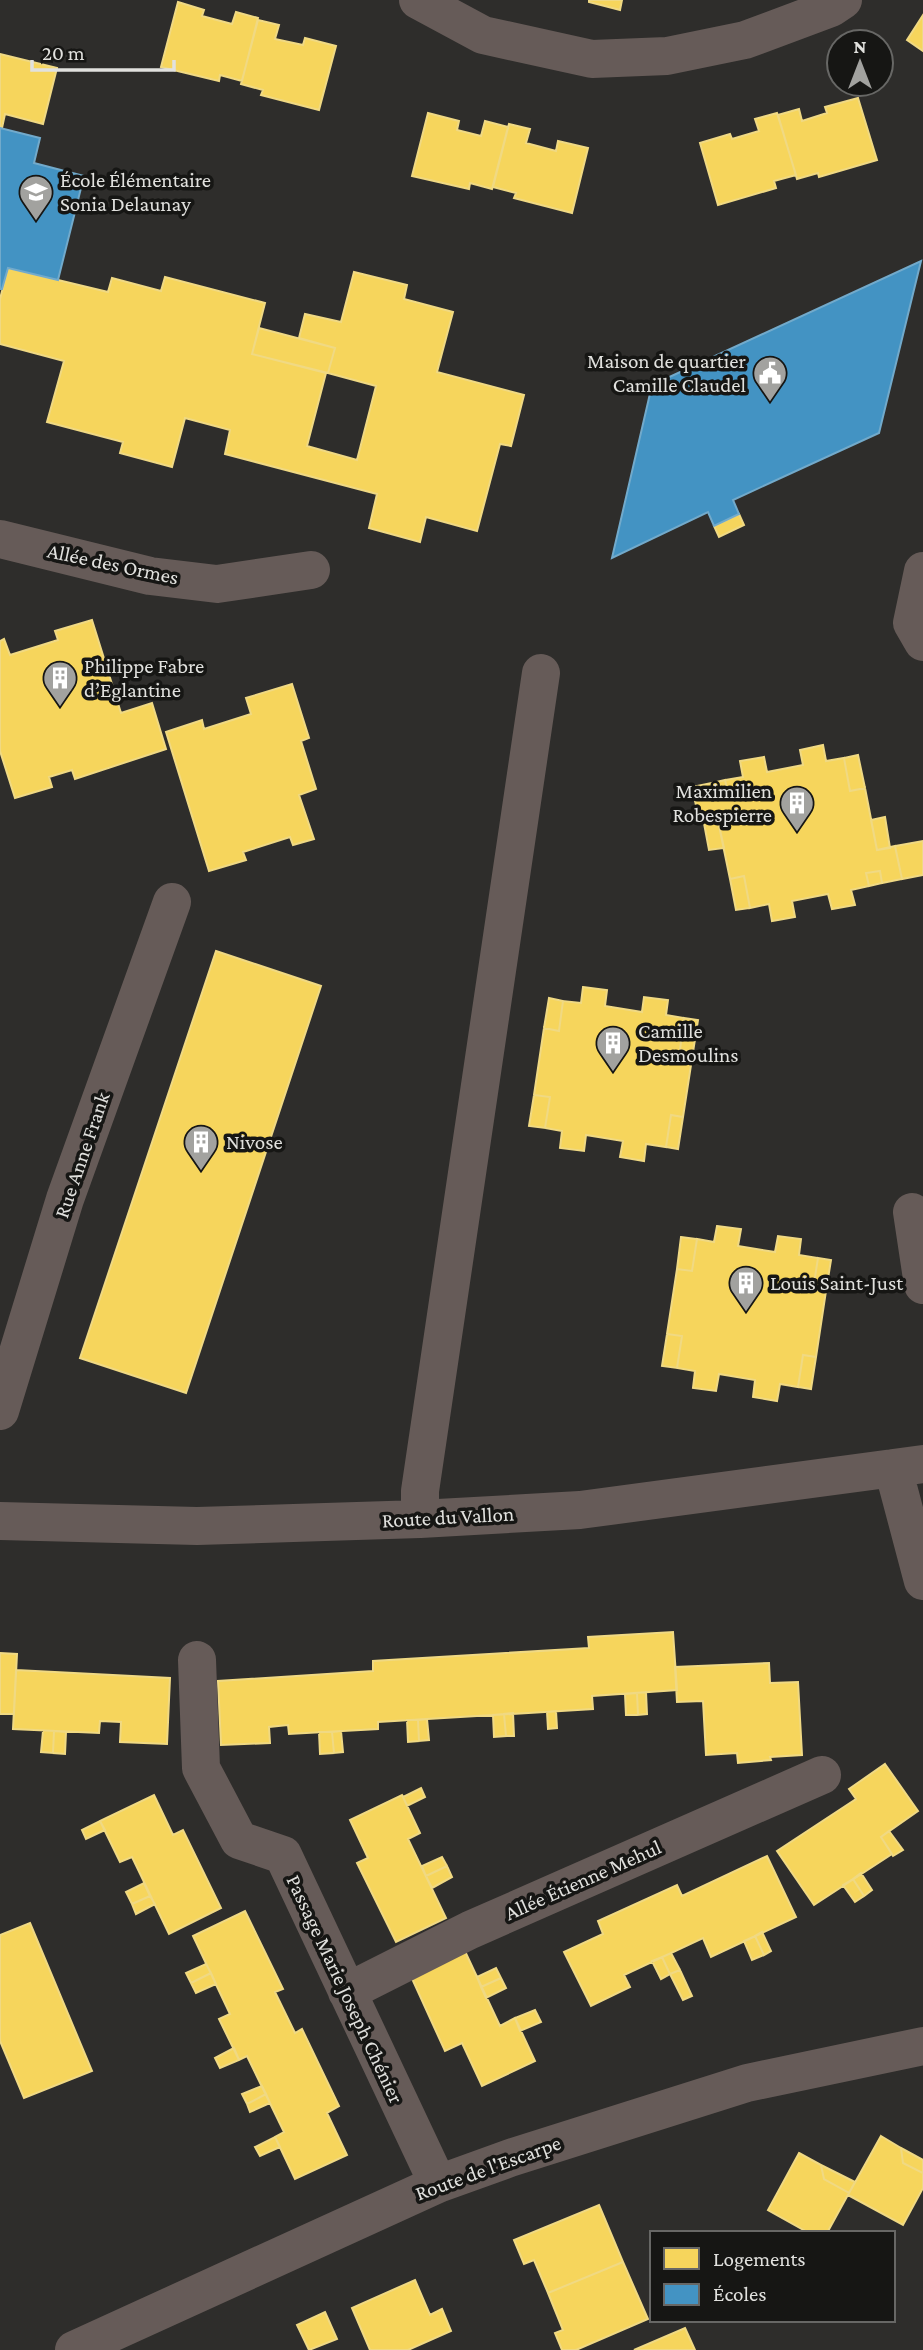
<svg xmlns="http://www.w3.org/2000/svg" width="923" height="2350" font-family="'Crimson Pro',serif">
	<style>
		.homes { fill: #f6d55c; stroke: #f0d983; stroke-width: 2 }
		.schools { fill: #4393c3; stroke: #72aacb; stroke-width: 2 }
		.lines { fill: none; stroke-linecap: round; stroke-linejoin: round }
		.minor { stroke: #665b58; stroke-width: 38 }
		.labels { text-anchor: middle; stroke-width: 7; stroke-linejoin: round; paint-order: stroke }
		.poi-label { font-size: 21px; fill: #e1e1de; stroke: #161614; text-anchor: start }
		.street-label { font-size: 21px; fill: #e1e1de; stroke: #161614 }
	</style>
	<rect width="100%" height="100%" fill="#2e2d2b"/>
	<path class="homes" d="M 589,0 L 622,0 L 620,10 L 589,2 Z
		M 178,2 L 204,10 L 202,16 L 232,24 L 236,12 L 258,18 L 242,81 L 220,75 L 219,81 L 161,67 Z
		M 923,15 L 923,51 L 907,40 Z
		M 258,20 L 279,25 L 275,39 L 303,45 L 305,38 L 336,46 L 319,110 L 261,95 L 263,90 L 241,84 Z
		M 0,54 L 57,68 L 43,124 L 5,114 L 2,128 L 0,128 Z
		M 858,98 L 877,160 L 819,177 L 818,173 L 797,179 L 778,115 L 799,109 L 802,121 L 827,113 L 825,107 Z
		M 428,113 L 459,121 L 457,130 L 481,136 L 485,121 L 508,127 L 492,189 L 470,183 L 469,189 L 412,176 Z
		M 777,113 L 796,175 L 774,181 L 776,188 L 718,205 L 700,143 L 730,134 L 732,139 L 759,131 L 755,119 Z
		M 509,124 L 530,129 L 526,143 L 556,151 L 558,141 L 588,148 L 572,213 L 514,198 L 516,193 L 493,187 Z
		M 8,268 L 108,292 L 112,278 L 161,291 L 165,277 L 265,303 L 252,354 L 326,373 L 307,446 L 357,460 L 376,386 L 328,373 L 335,348 L 299,338 L 305,314 L 341,322 L 354,272 L 407,285 L 404,299 L 453,312 L 437,372 L 524,395 L 511,446 L 500,444 L 477,531 L 426,517 L 420,542 L 369,528 L 377,494 L 225,454 L 230,430 L 185,418 L 172,467 L 120,453 L 123,442 L 47,422 L 64,361 L 0,344 L 0,299 Z
		M 259,328 L 335,348 L 328,373 L 252,354 Z
		M 739,514 L 744,525 L 719,537 L 714,526 Z
		M 92,620 L 121,713 L 152,703 L 166,749 L 75,779 L 72,770 L 49,777 L 52,787 L 15,798 L 0,751 L 0,641 L 4,639 L 10,655 L 58,640 L 55,631 Z
		M 292,684 L 309,738 L 301,741 L 316,789 L 299,795 L 314,839 L 293,845 L 290,837 L 243,852 L 246,860 L 209,871 L 166,732 L 202,720 L 204,729 L 251,714 L 246,698 Z
		M 823,745 L 826,761 L 844,758 L 850,791 L 865,788 L 877,850 L 895,846 L 902,879 L 882,883 L 880,871 L 866,873 L 869,886 L 851,890 L 855,905 L 832,909 L 828,894 L 792,901 L 795,917 L 772,921 L 769,904 L 750,908 L 744,876 L 730,879 L 717,816 L 699,819 L 692,787 L 712,783 L 714,795 L 728,793 L 725,780 L 743,777 L 740,761 L 764,757 L 767,772 L 803,765 L 800,750 Z
		M 858,755 L 865,788 L 850,791 L 844,758 Z
		M 725,780 L 728,793 L 714,795 L 712,783 Z
		M 717,816 L 724,848 L 709,850 L 703,818 Z
		M 885,817 L 890,848 L 877,850 L 871,820 Z
		M 923,841 L 923,875 L 902,879 L 895,846 Z
		M 880,871 L 882,883 L 869,886 L 866,873 Z
		M 744,876 L 750,908 L 736,910 L 730,879 Z
		M 216,951 L 321,986 L 186,1393 L 80,1358 Z
		M 583,987 L 607,990 L 605,1006 L 642,1012 L 644,997 L 668,1000 L 666,1015 L 684,1018 L 680,1050 L 693,1052 L 683,1117 L 671,1115 L 666,1147 L 646,1144 L 644,1161 L 620,1157 L 623,1141 L 586,1135 L 584,1151 L 560,1148 L 562,1131 L 545,1128 L 550,1097 L 534,1095 L 544,1028 L 559,1031 L 563,1001 L 581,1003 Z
		M 549,998 L 563,1001 L 559,1031 L 544,1028 Z
		M 684,1018 L 698,1020 L 693,1052 L 680,1050 Z
		M 534,1095 L 550,1097 L 545,1128 L 529,1126 Z
		M 671,1115 L 683,1117 L 678,1149 L 666,1147 Z
		M 717,1226 L 741,1229 L 738,1246 L 775,1252 L 778,1236 L 801,1239 L 799,1255 L 818,1258 L 813,1290 L 826,1291 L 816,1357 L 803,1355 L 798,1387 L 780,1384 L 777,1401 L 753,1397 L 755,1380 L 719,1374 L 716,1391 L 693,1388 L 695,1371 L 677,1368 L 682,1336 L 667,1334 L 677,1269 L 692,1271 L 697,1239 L 714,1242 Z
		M 681,1237 L 697,1239 L 692,1271 L 677,1269 Z
		M 818,1258 L 831,1260 L 826,1291 L 813,1290 Z
		M 667,1334 L 682,1336 L 677,1368 L 662,1366 Z
		M 803,1355 L 816,1357 L 811,1389 L 798,1387 Z
		M 673,1632 L 677,1690 L 592,1696 L 593,1709 L 378,1722 L 378,1729 L 289,1734 L 288,1725 L 269,1727 L 270,1743 L 221,1745 L 218,1681 L 373,1671 L 373,1661 L 589,1648 L 588,1637 Z
		M 0,1653 L 17,1654 L 14,1714 L 0,1714 Z
		M 769,1663 L 770,1683 L 798,1682 L 802,1755 L 770,1757 L 771,1760 L 738,1763 L 737,1753 L 706,1755 L 703,1701 L 677,1702 L 675,1667 Z
		M 16,1670 L 170,1678 L 167,1744 L 120,1742 L 121,1722 L 100,1721 L 99,1733 L 13,1729 Z
		M 646,1692 L 647,1714 L 638,1715 L 637,1693 Z
		M 637,1693 L 638,1715 L 626,1715 L 625,1694 Z
		M 556,1711 L 557,1728 L 548,1729 L 547,1712 Z
		M 513,1713 L 514,1736 L 506,1736 L 504,1714 Z
		M 504,1714 L 506,1736 L 494,1737 L 493,1715 Z
		M 427,1719 L 429,1740 L 419,1741 L 418,1720 Z
		M 407,1720 L 418,1720 L 419,1741 L 408,1742 Z
		M 43,1731 L 54,1731 L 53,1753 L 41,1752 Z
		M 54,1731 L 66,1732 L 65,1754 L 53,1753 Z
		M 341,1731 L 343,1752 L 334,1753 L 332,1732 Z
		M 319,1732 L 332,1732 L 334,1753 L 320,1754 Z
		M 885,1764 L 918,1811 L 881,1837 L 892,1854 L 814,1905 L 777,1851 L 856,1799 L 849,1789 Z
		M 421,1788 L 425,1797 L 407,1806 L 403,1797 Z
		M 154,1795 L 173,1835 L 183,1830 L 221,1908 L 169,1934 L 132,1857 L 120,1862 L 100,1821 Z
		M 402,1795 L 420,1833 L 408,1839 L 446,1918 L 396,1942 L 357,1863 L 368,1858 L 350,1820 Z
		M 100,1821 L 105,1830 L 86,1839 L 82,1830 Z
		M 889,1831 L 903,1850 L 893,1856 L 881,1837 Z
		M 767,1856 L 796,1917 L 711,1957 L 703,1938 L 624,1975 L 630,1987 L 591,2006 L 564,1952 L 603,1934 L 598,1921 L 677,1885 L 682,1896 Z
		M 442,1857 L 447,1866 L 426,1876 L 422,1866 Z
		M 447,1866 L 452,1877 L 432,1888 L 426,1876 Z
		M 861,1873 L 872,1890 L 864,1896 L 853,1879 Z
		M 853,1879 L 864,1896 L 855,1902 L 843,1885 Z
		M 144,1883 L 150,1896 L 132,1904 L 126,1892 Z
		M 150,1896 L 155,1904 L 136,1914 L 132,1904 Z
		M 245,1911 L 283,1989 L 275,1992 L 295,2033 L 302,2029 L 339,2106 L 327,2113 L 347,2155 L 295,2179 L 275,2137 L 284,2132 L 247,2056 L 239,2060 L 219,2019 L 230,2014 L 193,1936 Z
		M 30,1923 L 92,2071 L 24,2098 L 0,2041 L 0,1935 Z
		M 762,1932 L 771,1951 L 764,1955 L 755,1936 Z
		M 755,1936 L 764,1955 L 752,1960 L 744,1941 Z
		M 463,1947 L 500,2026 L 515,2018 L 535,2061 L 482,2086 L 462,2043 L 445,2051 L 409,1972 Z
		M 671,1953 L 680,1970 L 670,1974 L 662,1957 Z
		M 662,1957 L 670,1974 L 661,1979 L 652,1961 Z
		M 206,1964 L 211,1973 L 191,1983 L 186,1973 Z
		M 496,1968 L 501,1978 L 481,1987 L 477,1977 Z
		M 680,1970 L 692,1996 L 683,2000 L 670,1974 Z
		M 211,1973 L 216,1984 L 196,1993 L 191,1983 Z
		M 501,1978 L 506,1988 L 486,1998 L 481,1987 Z
		M 535,2010 L 541,2022 L 520,2031 L 515,2018 Z
		M 234,2048 L 239,2060 L 220,2068 L 215,2058 Z
		M 262,2086 L 266,2094 L 247,2104 L 242,2094 Z
		M 266,2094 L 270,2103 L 250,2112 L 247,2104 Z
		M 881,2136 L 901,2148 L 903,2163 L 923,2173 L 923,2188 L 903,2225 L 848,2195 Z
		M 275,2137 L 280,2147 L 260,2156 L 255,2147 Z
		M 901,2148 L 923,2160 L 923,2173 L 903,2163 Z
		M 799,2153 L 821,2165 L 824,2179 L 849,2193 L 827,2233 L 809,2233 L 768,2210 Z
		M 821,2165 L 855,2182 L 849,2193 L 824,2179 Z
		M 599,2205 L 623,2262 L 548,2293 L 534,2260 L 524,2264 L 514,2240 Z
		M 623,2262 L 648,2319 L 576,2350 L 562,2350 L 555,2333 L 563,2330 L 548,2293 Z
		M 415,2280 L 430,2315 L 442,2309 L 451,2331 L 408,2350 L 370,2350 L 352,2308 Z
		M 325,2312 L 337,2339 L 309,2350 L 297,2325 Z
		M 685,2328 L 695,2350 L 634,2350 Z"/>
	<path class="schools" d="M 0,128 L 40,138 L 34,163 L 84,176 L 58,280 L 8,268 L 2,289 L 0,289 Z
		M 921,261 L 879,433 L 733,500 L 739,514 L 714,526 L 708,512 L 612,558 L 652,385 Z"/>
	<g class="lines">
		<path class="minor" d="M 418,0 L 483,35 L 592,59 L 667,56 L 745,40 L 831,8 L 843,0
			M 0,539 L 150,576 L 217,584 L 311,570
			M 923,571 L 912,623 L 923,642
			M 912,1212 L 923,1285
			M 0,1411 L 65,1199 L 172,902
			M 893,1468 L 923,1581
			M 420,1519 L 420,1491 L 541,673
			M 0,1521 L 197,1526 L 420,1519 L 580,1510 L 923,1464
			M 197,1660 L 201,1768 L 239,1840 L 283,1855 L 438,2184
			M 347,1992 L 470,1930 L 822,1775
			M 74,2350 L 438,2184 L 510,2158 L 747,2083 L 923,2046"/>
	</g>
	<defs>
		<g id="school-pin" transform="scale(1.75)"><path d="M0 17L-7.5 6A9.5 9.5 0 1 1 7.5 6Z" fill="#a2a29f" stroke="#161614"/><path d="M0-5L7-2L0 1L-7-2ZM-4 1L0 2.5L4 1V4Q0 6-4 4Z" fill="#fff"/></g>
		<g id="civic-pin" transform="scale(1.75)"><path d="M0 17L-7.5 6A9.5 9.5 0 1 1 7.5 6Z" fill="#a2a29f" stroke="#161614"/><path d="M-.6-6.5H3V-4.5H.6V-3L4-1V1h2V6H-6V1h2V-1L-.6-3ZM-1.2 2.5V6h2.4V2.5Z" fill="#fff"/></g>
		<g id="building-pin" transform="scale(1.75)"><path d="M0 17L-7.5 6A9.5 9.5 0 1 1 7.5 6Z" fill="#a2a29f" stroke="#161614"/><path d="M-4-6H4V6H1V3H-1V6H-4ZM-2.5-4.3h1.7v1.8h-1.7ZM.8-4.3h1.7v1.8H.8ZM-2.5-1h1.7V.8h-1.7ZM.8-1h1.7V.8H.8Z" fill="#fff"/></g>
	</defs>
	<g fill-rule="evenodd">
		<use href="#school-pin" x="36" y="192"/>
		<use href="#civic-pin" x="770" y="373"/>
		<use href="#building-pin" x="60" y="678"/>
		<use href="#building-pin" x="797" y="803"/>
		<use href="#building-pin" x="613" y="1043"/>
		<use href="#building-pin" x="201" y="1142"/>
		<use href="#building-pin" x="746" y="1283"/>
	</g>
	<g class="labels">
		<g class="poi-label">
			<text x="60" y="187">École Élémentaire<tspan x="60" dy="24">Sonia Delaunay</tspan></text>
			<text x="746" y="368" text-anchor="end">Maison de quartier<tspan x="746" dy="24">Camille Claudel</tspan></text>
			<text x="84" y="673">Philippe Fabre<tspan x="84" dy="24">d’Eglantine</tspan></text>
			<text x="772" y="798" text-anchor="end">Maximilien<tspan x="772" dy="24">Robespierre</tspan></text>
			<text x="638" y="1038">Camille<tspan x="638" dy="24">Desmoulins</tspan></text>
			<text x="226" y="1149">Nivose</text>
			<text x="770" y="1290">Louis Saint-Just</text>
		</g>
		<g class="street-label">
			<text transform="translate(113 564) rotate(12)" y="7">Allée des Ormes</text>
			<text transform="translate(82 1155) rotate(-71)" y="7">Rue Anne Frank</text>
			<text transform="translate(448 1517) rotate(-3)" y="7">Route du Vallon</text>
			<text transform="translate(583 1880) rotate(-24)" y="7">Allée Étienne Mehul</text>
			<text transform="translate(345 1989) rotate(65)" y="7">Passage Marie Joseph Chénier</text>
			<text transform="translate(488 2168) rotate(-20)" y="7">Route de l'Escarpe</text>
		</g>
	</g>
	<rect x="650" y="2231" width="245" height="91" fill="#161614" stroke="#676765" stroke-width="2"/>
	<rect x="664" y="2248" width="35" height="21" fill="#f6d55c" stroke="#676765" stroke-width="2"/>
	<text x="713" y="2266" font-size="21" fill="#e1e1de">Logements</text>
	<rect x="664" y="2284" width="35" height="21" fill="#4393c3" stroke="#676765" stroke-width="2"/>
	<text x="713" y="2301" font-size="21" fill="#e1e1de">Écoles</text>
	<g transform="translate(860 63)"><circle r="33" fill="#161614" stroke="#676765" stroke-width="2"/>
	<path d="M0-5L12 26L0 18L-12 26Z" fill="#a2a29f"/>
	<text y="-10" font-size="19" font-weight="bold" text-anchor="middle" fill="#e1e1de">N</text>
	</g>
	<path d="M32 60v10h142v-10" fill="none" stroke="#e1e1de" stroke-width="3.5"/>
	<text x="42" y="60" font-size="21" fill="#e1e1de" stroke="#161614" stroke-width="5" paint-order="stroke">20 m</text>
</svg>
